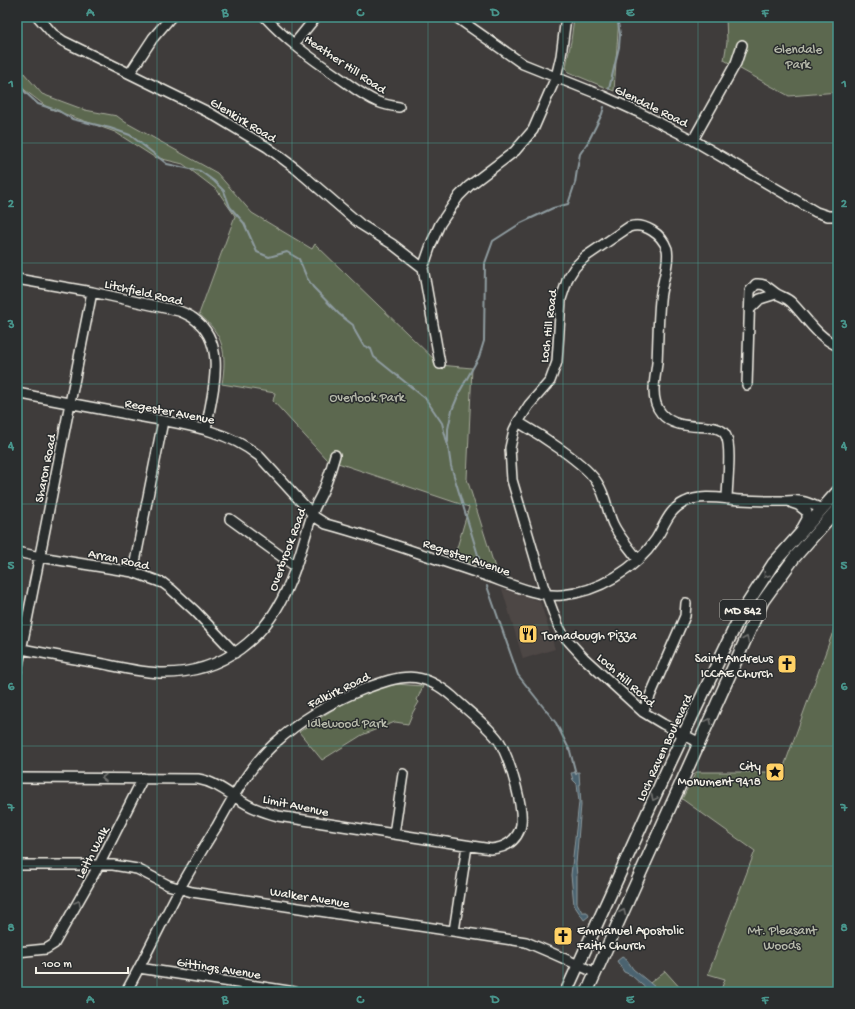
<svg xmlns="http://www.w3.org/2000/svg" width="855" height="1009" font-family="'Gochi Hand',sans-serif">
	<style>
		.built { fill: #4e4644 }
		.green { fill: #5b6850; stroke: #a8ac9c }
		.water { fill: #4c6470; stroke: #8f9ca0 }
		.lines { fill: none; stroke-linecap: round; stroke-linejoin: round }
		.stream { stroke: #8f9ca0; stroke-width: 2 }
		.minor-casing { stroke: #f4f1e8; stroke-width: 12 }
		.major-casing { stroke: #f4f1e8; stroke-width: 14 }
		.minor { stroke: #2a2d2e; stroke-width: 9 }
		.major { stroke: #2a2d2e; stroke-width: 11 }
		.oneway { stroke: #71726f }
		.grid { fill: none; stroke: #48958c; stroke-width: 1; stroke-opacity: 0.55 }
		.labels { text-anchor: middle; stroke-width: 3; stroke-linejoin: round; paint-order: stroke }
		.shield { fill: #2a2d2e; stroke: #b7b6b0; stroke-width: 1 }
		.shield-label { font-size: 12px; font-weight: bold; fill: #f4f1e8 }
		.park-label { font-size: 13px; fill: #b7baab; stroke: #2a2d2e }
		.street-label { font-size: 13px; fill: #f4f1e8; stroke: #2a2d2e }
		.poi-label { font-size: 13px; fill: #f4f1e8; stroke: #2a2d2e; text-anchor: start }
		.neatline { fill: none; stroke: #48958c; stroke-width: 1.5 }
		.grid-label { font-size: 13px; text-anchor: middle; font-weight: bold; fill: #48958c }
	</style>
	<rect width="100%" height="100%" fill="#3f3c3b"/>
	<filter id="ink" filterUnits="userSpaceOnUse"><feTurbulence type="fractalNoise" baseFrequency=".025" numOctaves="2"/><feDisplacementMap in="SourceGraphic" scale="8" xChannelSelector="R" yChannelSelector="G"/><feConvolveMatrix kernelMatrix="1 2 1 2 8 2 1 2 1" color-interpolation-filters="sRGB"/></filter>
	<g filter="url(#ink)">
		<path class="built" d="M 502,589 L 540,601 L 555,649 L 523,659 Z"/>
		<path class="green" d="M 574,17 L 619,17 L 614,91 L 568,72 L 566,67 L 571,41 Z
			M 722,17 L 838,17 L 838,92 L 789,96 L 724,60 L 727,42 L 726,18 Z
			M 17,65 L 42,94 L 85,110 L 117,116 L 125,122 L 217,173 L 252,213 L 312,249 L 315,244 L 440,365 L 472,368 L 467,479 L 496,571 L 454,558 L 469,507 L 326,459 L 273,401 L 275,393 L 222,384 C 227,353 224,335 199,314 L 235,216 L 217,190 L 183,164 L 154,157 L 115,132 L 48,108 L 17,84 Z
			M 838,618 L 838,992 L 720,992 L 725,979 L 708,974 L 755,851 L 682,799 L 696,772 L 782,772 Z
			M 395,684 L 423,686 L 417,700 L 419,702 L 413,712 L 408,724 L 395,722 L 362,735 L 322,760 L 299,732 C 328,712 359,691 395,684 Z
			M 665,971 L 682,990 L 688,992 L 641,992 L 640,991 Z"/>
		<path class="water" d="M 579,772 L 581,805 L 576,864 L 577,876 L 577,903 L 582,912 L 587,912 L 589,916 L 584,920 L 574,905 L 571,875 L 579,802 L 577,784 L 573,780 L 571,773 Z
			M 622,957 L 627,960 L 633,969 L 661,992 L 652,992 L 642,985 L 631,975 L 624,972 L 617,961 Z"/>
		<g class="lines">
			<path class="stream" d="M 17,81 L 25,92 L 38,104 L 59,111 L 72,119 L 110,128 L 130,135 L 167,164 L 200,171 L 214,181 L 224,191 L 230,207 L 244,223 L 257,252 L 269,257 L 287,252 L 299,259 L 307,278 L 313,287 L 339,314 L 353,325 L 355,331 L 363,345 L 371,349 L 374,357 L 425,398 L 442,423 L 448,446 L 451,466 L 481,565
				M 609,89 L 619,47 L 620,34 L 617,17
				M 448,442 L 448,429 L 452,410 L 460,391 L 479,357 L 484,341 L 485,263 L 493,241 L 521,223 L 553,208 L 568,204 L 575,183 L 577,170 L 580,154 L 588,142 L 602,114 L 604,107
				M 487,586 L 518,675 L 556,723 L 570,751 L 576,774"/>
			<g class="minor-casing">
				<path id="minor" d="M 38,17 L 53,34 L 63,41 L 210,113 L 267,147 L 295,168 L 360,224 L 392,244 L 423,268
					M 265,17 C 286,40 311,58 337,76 C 350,85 363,96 378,102 C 385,105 392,106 399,107
					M 456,17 L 523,64 L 603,96 L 638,112 L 693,140 L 816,212 L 828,216 L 838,216
					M 294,44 L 316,17
					M 130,73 L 153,38 L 171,17
					M 693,140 L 736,63 L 742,45
					M 17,279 L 92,292 L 179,311 C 184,313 189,315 193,318 C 229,343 212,393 206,429
					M 749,310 L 760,299 L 776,294
					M 440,364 L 423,268 L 432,242 L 440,224 L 459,196 L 469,186 L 515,151 L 533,130 L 556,77 L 561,56 L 566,17
					M 747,385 L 750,291 L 756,284 C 766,283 769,289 777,294 C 782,297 787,298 791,302 C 806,317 817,337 838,346
					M 17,393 C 56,401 95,408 133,415 C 177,424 223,427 259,456 L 315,517 L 326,524 C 378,538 429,557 481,574 C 506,582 536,597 562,595 C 598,592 636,569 656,539 C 665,525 668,510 685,502 C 701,494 724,499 741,500 C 757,501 772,501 787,501 C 801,499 809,503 822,509
					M 518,422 C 539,434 587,464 598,484 C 606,496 607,511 613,524 C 619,537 630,548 638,560
					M 792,503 L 798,505 L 807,512 L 807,519 L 802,528
					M 230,519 L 296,567
					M 17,552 L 40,557 L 133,572 L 163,583 L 171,589 L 195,611 L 235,653
					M 133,572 L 163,421
					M 17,648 C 46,654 75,659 104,664 C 123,668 144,673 164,673 C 223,673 267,638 289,584 C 299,562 304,538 312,515 C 314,507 319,500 322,493 C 328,481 331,468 335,455
					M 17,671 L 92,292
					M 643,712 L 685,616 L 686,603
					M 700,743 L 663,724 L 643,712 L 584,658 L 563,635 L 558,625 L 543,585 L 512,480 L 510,448 L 514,430 L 518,422 L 529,405 L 550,381 L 557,362 L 561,299 L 568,278 L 575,267 L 585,257 L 629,227 C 644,222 662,234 667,249 C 670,263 661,285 660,300 C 658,321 658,342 657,363 C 656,372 654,381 654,390 C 654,398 656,407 661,413 C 680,436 718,418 726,436 C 732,447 727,485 727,499
					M 17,778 L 198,779 C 221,783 236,801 257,809 C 264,812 271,814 278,816 L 491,849 C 504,848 515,842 520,829 C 526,811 510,763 502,746 C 495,731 465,709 453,697 C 421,669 401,675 364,689 C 331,702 300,720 274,744 C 249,767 233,797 217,826 C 204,846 192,867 180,888 C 162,922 145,958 126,992
					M 394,834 L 403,774
					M 17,865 L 113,865 L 137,869 L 168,885 L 192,892 L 526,942 L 554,954 L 596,973
					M 454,931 L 467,846
					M 17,952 L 46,949 L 54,944 L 99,865 L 143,778
					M 139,968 L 295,992"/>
			</g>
			<g class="major-casing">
				<path id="major" d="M 566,992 L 670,763 L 742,612 L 773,564 L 838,491
					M 587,992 L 763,601 L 794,558 L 838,508"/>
			</g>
			<use href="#minor" class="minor"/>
			<use href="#major" class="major"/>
		</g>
		<defs><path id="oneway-chevron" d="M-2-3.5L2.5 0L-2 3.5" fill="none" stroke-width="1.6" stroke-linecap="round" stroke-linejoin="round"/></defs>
		<g class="oneway">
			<use href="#oneway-chevron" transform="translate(766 575) rotate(124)"/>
			<use href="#oneway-chevron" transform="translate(746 639) rotate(-67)"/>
			<use href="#oneway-chevron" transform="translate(709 721) rotate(-66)"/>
			<use href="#oneway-chevron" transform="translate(104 778) rotate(-180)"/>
			<use href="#oneway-chevron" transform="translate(654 798) rotate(115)"/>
			<use href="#oneway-chevron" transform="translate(78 903) rotate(-61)"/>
			<use href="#oneway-chevron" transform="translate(623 912) rotate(-65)"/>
		</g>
	</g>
	<path class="grid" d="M 157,17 L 157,992M 292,17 L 292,992M 428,17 L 428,992M 563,17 L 563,992M 698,17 L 698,992M 17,143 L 838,143M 17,263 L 838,263M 17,384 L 838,384M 17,504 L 838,504M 17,625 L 838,625M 17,746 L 838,746M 17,866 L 838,866"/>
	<defs>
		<g id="restaurant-square" transform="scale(1)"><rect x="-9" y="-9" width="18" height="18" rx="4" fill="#ffd166" stroke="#2a2d2e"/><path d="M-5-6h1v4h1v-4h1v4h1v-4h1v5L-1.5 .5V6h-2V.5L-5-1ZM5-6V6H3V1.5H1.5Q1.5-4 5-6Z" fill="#111"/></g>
		<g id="church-square" transform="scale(1)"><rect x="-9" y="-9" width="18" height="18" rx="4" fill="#ffd166" stroke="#2a2d2e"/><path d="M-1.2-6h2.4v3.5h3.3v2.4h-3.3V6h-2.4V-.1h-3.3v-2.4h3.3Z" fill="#111"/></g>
		<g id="sight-square" transform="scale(1)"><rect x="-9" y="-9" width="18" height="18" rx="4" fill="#ffd166" stroke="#2a2d2e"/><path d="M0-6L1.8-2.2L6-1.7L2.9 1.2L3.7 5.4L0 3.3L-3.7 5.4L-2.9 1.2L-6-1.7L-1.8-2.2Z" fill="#111"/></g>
	</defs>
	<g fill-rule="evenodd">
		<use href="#restaurant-square" x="528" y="634"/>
		<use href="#church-square" x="787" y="664"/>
		<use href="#sight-square" x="775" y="772"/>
		<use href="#church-square" x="563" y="936"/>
	</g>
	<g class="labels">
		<rect class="shield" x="720" y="600" width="46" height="20" rx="3"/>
		<g class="shield-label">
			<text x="743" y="614">MD 542</text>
		</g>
		<g class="park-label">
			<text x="798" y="53">Glendale<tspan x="798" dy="15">Park</tspan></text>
			<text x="367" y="401">Overlook Park</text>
			<text x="347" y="727">Idlewood Park</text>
			<text x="782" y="934">Mt. Pleasant<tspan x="782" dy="15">Woods</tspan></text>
		</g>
		<g class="street-label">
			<text transform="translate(346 63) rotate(34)" y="5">Heather Hill Road</text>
			<text transform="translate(652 105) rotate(26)" y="5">Glendale Road</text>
			<text transform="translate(244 119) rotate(31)" y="5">Glenkirk Road</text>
			<text transform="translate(144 291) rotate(13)" y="5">Litchfield Road</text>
			<text transform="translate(547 326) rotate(-83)" y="5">Loch Hill Road</text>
			<text transform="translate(170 410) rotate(11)" y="5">Regester Avenue</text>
			<text transform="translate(44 468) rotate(-79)" y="5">Sharon Road</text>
			<text transform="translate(286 549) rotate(-70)" y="5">Overbrook Road</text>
			<text transform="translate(467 556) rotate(19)" y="5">Regester Avenue</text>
			<text transform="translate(119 558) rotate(12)" y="5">Arran Road</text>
			<text transform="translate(627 679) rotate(42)" y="5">Loch Hill Road</text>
			<text transform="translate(338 689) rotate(-26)" y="5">Falkirk Road</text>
			<text transform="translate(663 747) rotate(-65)" y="5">Loch Raven Boulevard</text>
			<text transform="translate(296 804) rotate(12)" y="5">Limit Avenue</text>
			<text transform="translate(91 852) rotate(-62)" y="5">Leith Walk</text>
			<text transform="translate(310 896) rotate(9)" y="5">Walker Avenue</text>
			<text transform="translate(219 967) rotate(9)" y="5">Gittings Avenue</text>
		</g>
		<g class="poi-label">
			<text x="542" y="639">Tomadough Pizza</text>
			<text x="773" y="662" text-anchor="end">Saint Andrews<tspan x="773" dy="15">ICCAE Church</tspan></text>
			<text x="761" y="770" text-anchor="end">City<tspan x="761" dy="15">Monument 9418</tspan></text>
			<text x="577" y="934">Emmanuel Apostolic<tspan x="577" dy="15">Faith Church</tspan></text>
		</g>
	</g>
	<rect width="855" height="1009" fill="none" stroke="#2a2d2e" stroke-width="44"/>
	<path d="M36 967v6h92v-6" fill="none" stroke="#f4f1e8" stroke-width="2"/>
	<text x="42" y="967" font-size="12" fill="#f4f1e8" stroke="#2a2d2e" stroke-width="3" paint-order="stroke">100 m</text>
	<rect x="22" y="22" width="811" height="965" class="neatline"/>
	<g class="grid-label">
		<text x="90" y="16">A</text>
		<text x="225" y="16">B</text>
		<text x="360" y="16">C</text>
		<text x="495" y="16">D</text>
		<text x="630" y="16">E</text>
		<text x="765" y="16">F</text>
		<text x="11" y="87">1</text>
		<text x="844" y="87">1</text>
		<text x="11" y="207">2</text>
		<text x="844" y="207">2</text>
		<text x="11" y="328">3</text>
		<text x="844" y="328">3</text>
		<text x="11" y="449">4</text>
		<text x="844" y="449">4</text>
		<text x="11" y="569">5</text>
		<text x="844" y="569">5</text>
		<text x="11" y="690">6</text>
		<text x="844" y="690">6</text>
		<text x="11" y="811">7</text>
		<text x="844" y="811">7</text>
		<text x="11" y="931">8</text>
		<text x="844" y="931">8</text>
		<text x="90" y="1003">A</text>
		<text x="225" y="1003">B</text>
		<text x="360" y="1003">C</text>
		<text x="495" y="1003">D</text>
		<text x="630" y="1003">E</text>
		<text x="765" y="1003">F</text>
	</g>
</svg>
